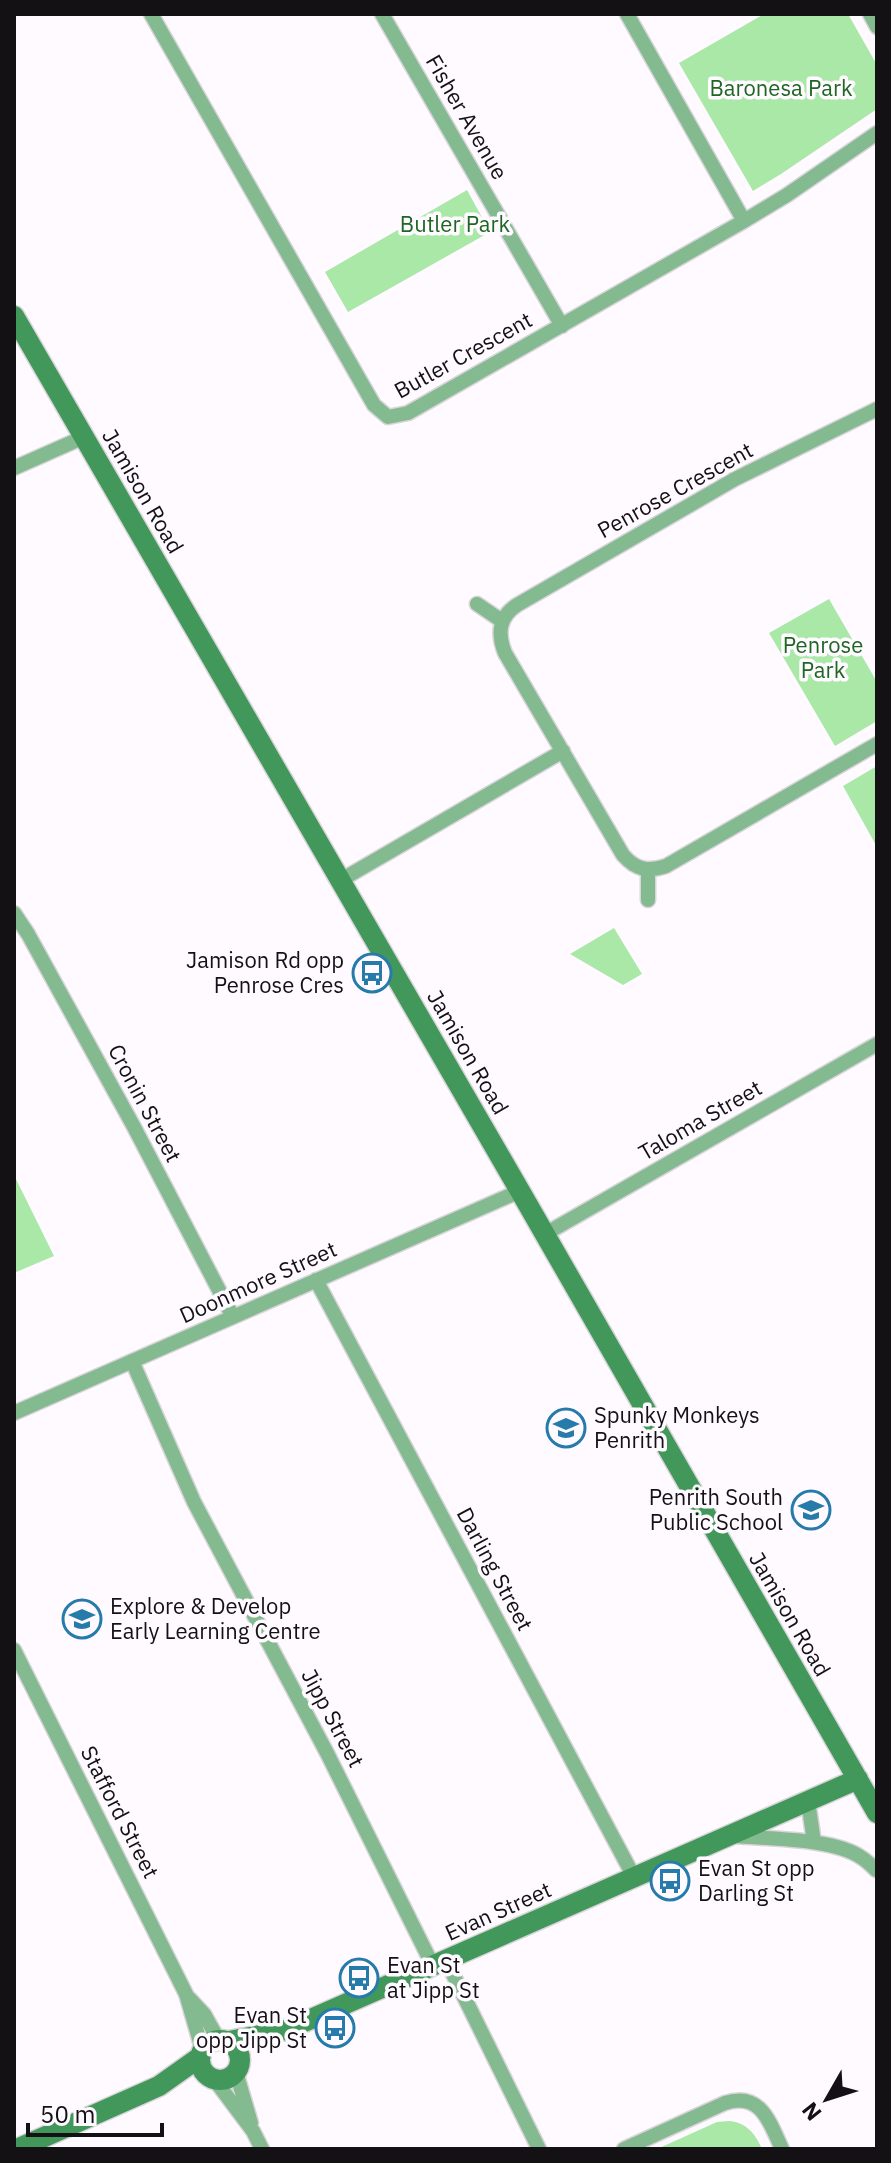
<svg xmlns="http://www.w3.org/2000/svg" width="891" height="2163" font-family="'IBM Plex Sans',sans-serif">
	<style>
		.green { fill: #aae8a8 }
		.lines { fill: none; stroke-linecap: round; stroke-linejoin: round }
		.street-casing { stroke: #d9d5d9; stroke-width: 17 }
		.secondary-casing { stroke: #d9d5d9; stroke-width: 23 }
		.street { stroke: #84ba8f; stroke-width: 14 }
		.secondary { stroke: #41985a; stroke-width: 20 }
		.labels { text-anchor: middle; stroke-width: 7; stroke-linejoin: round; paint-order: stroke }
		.park-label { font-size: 22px; fill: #1e6723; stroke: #fffaff }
		.street-label { font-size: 22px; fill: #131113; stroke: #fffaff }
		.poi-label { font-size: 22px; fill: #131113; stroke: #fffaff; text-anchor: start }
	</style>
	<rect width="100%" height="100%" fill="#fffaff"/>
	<path class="green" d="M 764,14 L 848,14 L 877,65 L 877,109 L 781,174 L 753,191 L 679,63 Z
		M 467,190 L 490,232 L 348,312 L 325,272 Z
		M 829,599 L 877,682 L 877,721 L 835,746 L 769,633 Z
		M 877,766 L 877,847 L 843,786 Z
		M 614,928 L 642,974 L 623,985 L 570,954 Z
		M 14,1175 L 54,1256 L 14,1273 Z
		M 728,2121 C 746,2122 755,2133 762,2149 L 657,2149 L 717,2122 Z"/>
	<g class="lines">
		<g class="street-casing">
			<path id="street" d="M 151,14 L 374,405 L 388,417 L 408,413 L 744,221 L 787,195 L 877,133
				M 382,14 L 562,326
				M 627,14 L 744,221
				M 870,14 L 877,27
				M 877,409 L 735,479 L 517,605 C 499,617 497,633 505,653 L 623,855 C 636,870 648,872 666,866 L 877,744
				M 14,468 L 84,437
				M 477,604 L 502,621
				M 648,870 L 648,900
				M 341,880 L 563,751
				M 14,913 L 28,934 L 134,1127 L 233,1317
				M 545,1234 L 877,1044
				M 316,1280 L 634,1877
				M 132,1361 L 194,1502 L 327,1753 L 433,1966
				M 14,1413 L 520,1191
				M 14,1650 L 186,1994 L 202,2049
				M 808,1801 L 814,1842
				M 734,1836 C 768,1839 835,1838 862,1858 C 867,1861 872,1866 876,1870
				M 446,1960 L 539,2149
				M 189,1998 L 204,2014 L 218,2039
				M 236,2072 L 251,2123
				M 214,2079 L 253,2131 L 262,2149
				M 624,2149 L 725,2103 C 761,2091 770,2123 782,2149"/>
		</g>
		<g class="secondary-casing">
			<path id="secondary" d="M 14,316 L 520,1191 L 877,1813
				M200 2060a20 20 0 1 1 40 0a20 20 0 1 1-40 0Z
				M 229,2041 L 286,2030 L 858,1779
				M 17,2149 L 159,2086 L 200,2057"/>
		</g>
		<use href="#street" class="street"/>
		<use href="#secondary" class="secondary"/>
	</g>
	<defs>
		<g id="bus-ring" transform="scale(2)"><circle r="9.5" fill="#fffaff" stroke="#277bab" stroke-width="1.5"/><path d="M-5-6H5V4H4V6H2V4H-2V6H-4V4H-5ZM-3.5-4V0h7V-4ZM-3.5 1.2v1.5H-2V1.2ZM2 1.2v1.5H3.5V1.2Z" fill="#277bab"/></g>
		<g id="school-ring" transform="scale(2)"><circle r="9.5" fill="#fffaff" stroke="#277bab" stroke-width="1.5"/><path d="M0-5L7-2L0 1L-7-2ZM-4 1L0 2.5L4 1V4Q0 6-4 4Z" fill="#277bab"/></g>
	</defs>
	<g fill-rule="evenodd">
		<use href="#bus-ring" x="372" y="973"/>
		<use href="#school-ring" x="566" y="1428"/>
		<use href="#school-ring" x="811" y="1510"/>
		<use href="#school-ring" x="82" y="1619"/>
		<use href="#bus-ring" x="670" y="1881"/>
		<use href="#bus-ring" x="359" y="1978"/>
		<use href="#bus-ring" x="335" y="2028"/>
	</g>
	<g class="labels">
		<g class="park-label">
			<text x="781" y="96">Baronesa Park</text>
			<text x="455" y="232">Butler Park</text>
			<text x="823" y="653">Penrose<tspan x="823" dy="25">Park</tspan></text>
		</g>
		<g class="street-label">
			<text transform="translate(467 117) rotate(60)" y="8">Fisher Avenue</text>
			<text transform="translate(463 355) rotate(-29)" y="8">Butler Crescent</text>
			<text transform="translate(675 490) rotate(-29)" y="8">Penrose Crescent</text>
			<text transform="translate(143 491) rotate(60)" y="8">Jamison Road</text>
			<text transform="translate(468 1052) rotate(60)" y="8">Jamison Road</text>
			<text transform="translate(145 1103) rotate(62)" y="8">Cronin Street</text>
			<text transform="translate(700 1120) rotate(-30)" y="8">Taloma Street</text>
			<text transform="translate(258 1282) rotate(-24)" y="8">Doonmore Street</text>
			<text transform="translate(495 1569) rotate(62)" y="8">Darling Street</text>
			<text transform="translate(790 1614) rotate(60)" y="8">Jamison Road</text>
			<text transform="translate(333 1718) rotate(62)" y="8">Jipp Street</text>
			<text transform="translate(120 1812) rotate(63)" y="8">Stafford Street</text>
			<text transform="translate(498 1911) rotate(-24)" y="8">Evan Street</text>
		</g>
		<g class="poi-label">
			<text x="344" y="968" text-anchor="end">Jamison Rd opp<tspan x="344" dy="25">Penrose Cres</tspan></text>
			<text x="594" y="1423">Spunky Monkeys<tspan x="594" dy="25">Penrith</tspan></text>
			<text x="783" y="1505" text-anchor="end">Penrith South<tspan x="783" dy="25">Public School</tspan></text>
			<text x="110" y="1614">Explore &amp; Develop<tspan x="110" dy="25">Early Learning Centre</tspan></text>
			<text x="698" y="1876">Evan St opp<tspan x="698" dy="25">Darling St</tspan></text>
			<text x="387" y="1973">Evan St<tspan x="387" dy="25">at Jipp St</tspan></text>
			<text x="307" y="2023" text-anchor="end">Evan St<tspan x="307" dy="25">opp Jipp St</tspan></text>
		</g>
	</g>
	<rect width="891" height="2163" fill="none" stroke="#131113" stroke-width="32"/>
	<g transform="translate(827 2099) rotate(231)" stroke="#fffaff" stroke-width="6" paint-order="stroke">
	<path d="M0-6L14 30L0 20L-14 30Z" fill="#131113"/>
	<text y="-12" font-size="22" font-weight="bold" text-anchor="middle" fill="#131113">N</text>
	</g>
	<path d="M28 2123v12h134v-12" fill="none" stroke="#131113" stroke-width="4"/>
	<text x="40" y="2123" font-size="24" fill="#131113" stroke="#fffaff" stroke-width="6" paint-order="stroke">50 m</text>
</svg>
